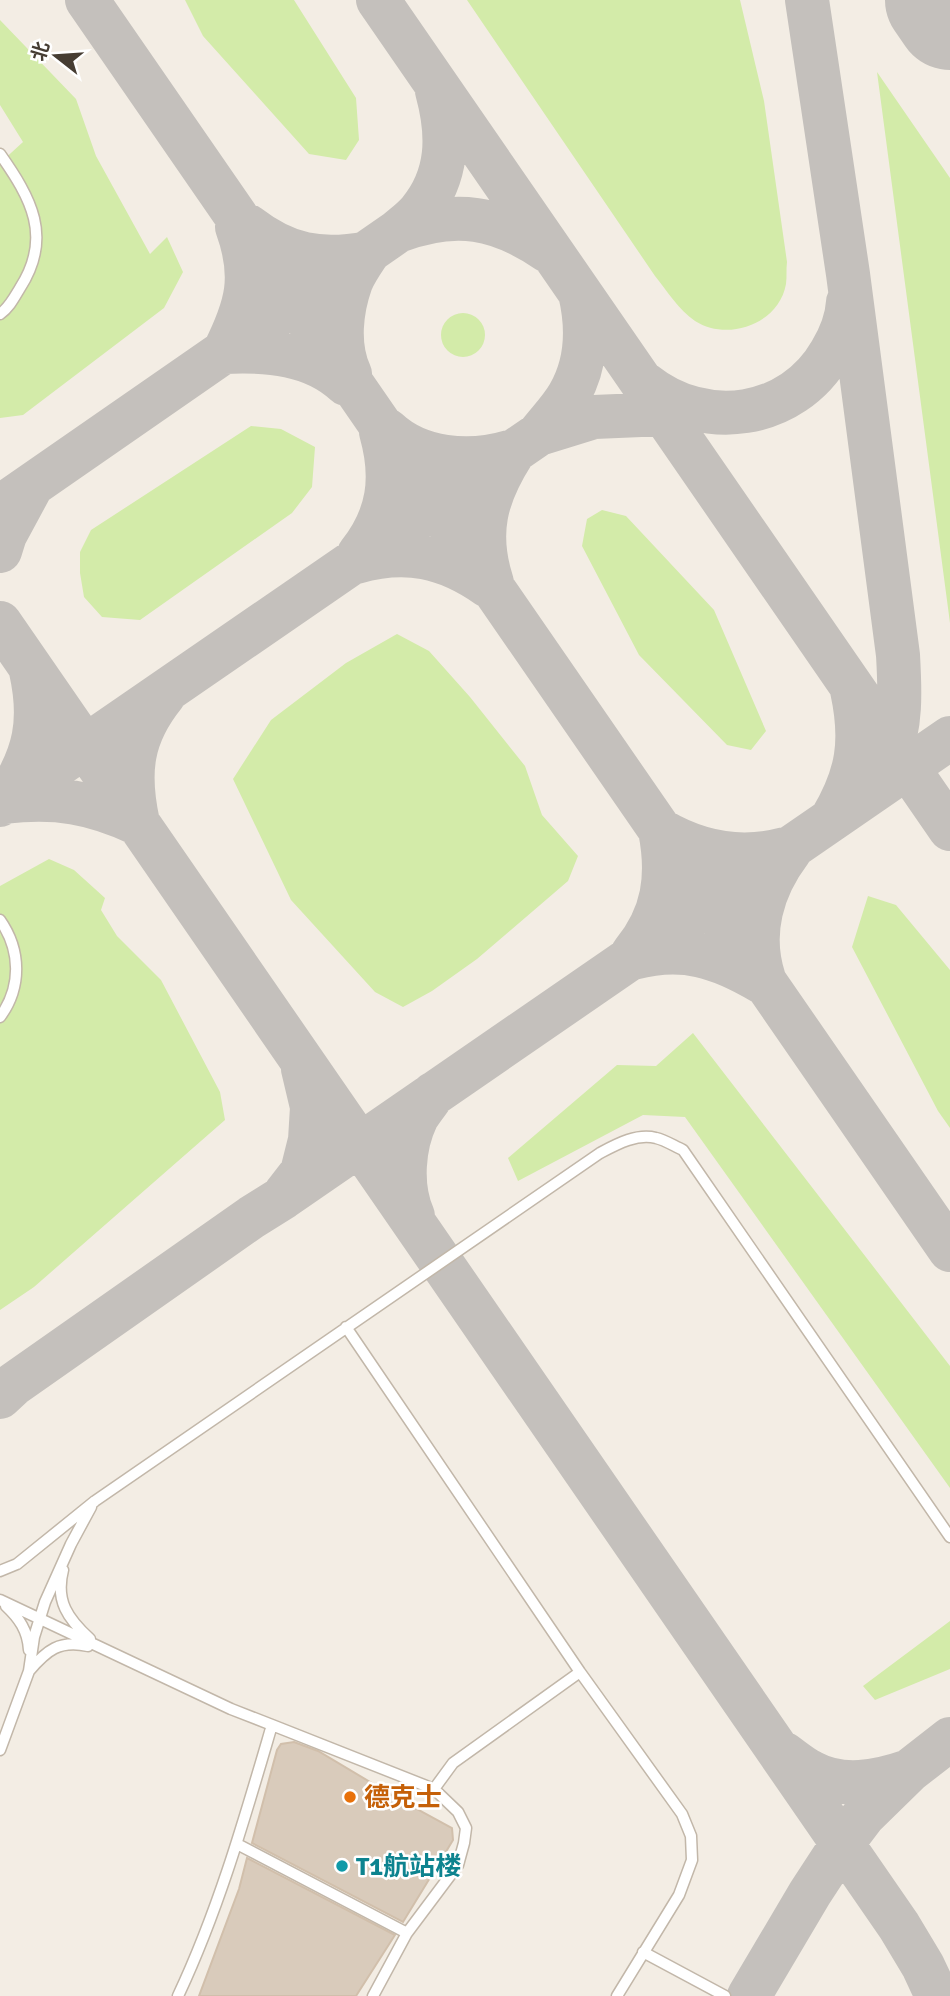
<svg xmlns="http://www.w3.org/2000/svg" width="950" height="1996" font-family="Signika,'Noto Sans SC',sans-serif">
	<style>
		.green { fill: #d3eba9 }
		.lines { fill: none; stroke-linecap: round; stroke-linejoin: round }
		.taxiway { stroke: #c4c0bc; stroke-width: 44 }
		.runway { stroke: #c4c0bc; stroke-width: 108 }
		.building { fill: #d9cbbb; stroke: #d1bfab; stroke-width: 2 }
		.service-casing { stroke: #c2b7a9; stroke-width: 13 }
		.service { stroke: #fff; stroke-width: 10 }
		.food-dot { fill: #e8710a; stroke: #fff; stroke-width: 2.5 }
		.culture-dot { fill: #0f9aa8; stroke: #fff; stroke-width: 2.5 }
		.labels { text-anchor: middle; stroke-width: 5; stroke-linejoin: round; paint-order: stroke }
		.food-label { font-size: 26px; font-weight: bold; fill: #c56008; stroke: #fff; text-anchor: start }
		.culture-label { font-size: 26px; font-weight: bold; fill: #0d838f; stroke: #fff; text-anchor: start }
	</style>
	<rect width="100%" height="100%" fill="#f3ede4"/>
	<path class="green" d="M 185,0 L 294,0 L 356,98 L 359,140 L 346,160 L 309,154 L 203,36 Z
		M 467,0 L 740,0 L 764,101 L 787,262 C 786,269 787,277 786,284 C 779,324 728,342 695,321 C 679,310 667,291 655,276 Z
		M 0,20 L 76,99 L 96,156 L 150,254 L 167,237 L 183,272 L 164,308 L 23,415 L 0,418 L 0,163 L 23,142 L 0,105 Z
		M 877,72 L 950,178 L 950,623 Z
		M441 335a22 22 0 1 1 44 0a22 22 0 1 1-44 0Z
		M 251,426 L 281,429 L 315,447 L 312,487 L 292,513 L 140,620 L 102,617 L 84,597 L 80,573 L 80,552 L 91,530 Z
		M 602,510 L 626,516 L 714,610 L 766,731 L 751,750 L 727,745 L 639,655 L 582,546 L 587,519 Z
		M 397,634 L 429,651 L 470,697 L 525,766 L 542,815 L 578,856 L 568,881 L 477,959 L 432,991 L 403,1007 L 375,992 L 291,900 L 233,779 L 271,720 L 346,663 Z
		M 49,859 L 74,870 L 105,898 L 101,910 L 117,936 L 161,980 L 220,1092 L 225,1120 L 34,1287 L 0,1310 L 0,886 Z
		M 868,896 L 896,905 L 950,970 L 950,1128 L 938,1111 L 852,947 Z
		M 693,1033 L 950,1366 L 950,1488 L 685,1117 L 643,1115 L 518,1181 L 508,1158 L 617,1065 L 656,1066 Z
		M 950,1621 L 950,1669 L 875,1700 L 863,1686 Z"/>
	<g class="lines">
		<path class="taxiway" d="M 87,0 L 950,1250
			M 378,0 L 950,829
			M 807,0 L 848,274 L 898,655 C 900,690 902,727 887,760
			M 248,226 C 287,256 320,262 368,253
			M 237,227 C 255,277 247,306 224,352 C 267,350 313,353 346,384
			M 398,231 C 456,209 498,217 548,251
			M 350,374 C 337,346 341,310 351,282 C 355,272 362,262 368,253
			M 645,384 C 704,431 792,420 831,352 C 840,337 847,319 848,302
			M 387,430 C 419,460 469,464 509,452
			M 539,434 L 594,417 L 688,413
			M 0,507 L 398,231 C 405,225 413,219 419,212 C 449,176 449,135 437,91
			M 0,551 L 5,535 L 32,485
			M 359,554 C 389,516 394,478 381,432
			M 356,562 C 406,548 445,556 488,586
			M 492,583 C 476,533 485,497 513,453
			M 0,623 L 899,1926 L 923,1966 L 937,1996
			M 7,797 C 35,755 42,721 31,671
			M 4,802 C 56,796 92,802 139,824
			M 0,805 L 539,434 C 549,421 561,409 569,395 C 587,364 588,327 580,293
			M 831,820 C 858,775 863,741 852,690
			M 138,823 C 127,772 131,736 164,695
			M 660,830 C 699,853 740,861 785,849
			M 633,953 C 664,915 669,876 660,830
			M 633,958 C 683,945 718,956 762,982
			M 764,979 C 749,933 762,888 790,851
			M 285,1194 L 302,1172 L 310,1140 L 312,1107 L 303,1069
			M 413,1216 C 400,1186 403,1146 417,1117 C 422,1109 428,1102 433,1094
			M 0,1397 L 14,1384 L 252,1217 L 284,1197 L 950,738
			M 783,1753 C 792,1759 801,1767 811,1772 C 842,1789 877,1782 909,1771
			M 749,1996 L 810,1893 L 842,1844 L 864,1815 L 909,1771 L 950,1739"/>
		<path class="runway" d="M 939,0 L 950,16"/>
	</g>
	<path class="building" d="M 294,1742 L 318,1751 L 402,1801 L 452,1828 L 453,1840 L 447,1850 L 403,1922 L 252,1843 L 277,1750 L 281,1744 Z
		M 247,1858 L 395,1935 L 356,1996 L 199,1996 L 239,1889 Z"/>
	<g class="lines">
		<g class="service-casing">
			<path id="service" d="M 0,154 C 31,198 53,237 20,288 C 14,298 9,308 0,314
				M 0,920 C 21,950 22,987 0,1017
				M 346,1327 L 580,1672 L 682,1814 L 691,1836 L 692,1860 L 679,1895 L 617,1996
				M 63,1570 C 55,1601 68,1619 90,1639
				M 0,1571 L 17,1564 L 95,1501 L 600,1153 C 617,1144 637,1133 656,1138 C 665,1140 674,1146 683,1150 L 950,1537
				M 0,1600 L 231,1709 L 272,1725
				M 6,1606 C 19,1618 28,1631 29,1650
				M 29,1671 C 47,1650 59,1640 88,1646
				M 0,1750 L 29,1671 L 34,1637 L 45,1602 L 71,1544 L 91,1507
				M 434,1789 L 453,1763 L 580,1672
				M 237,1844 L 407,1933
				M 643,1952 L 725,1996
				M 178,1996 C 219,1909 245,1817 272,1725 L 434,1789 L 458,1812 L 466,1828 L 464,1843 L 458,1865 L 407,1933 L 373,1996"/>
		</g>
		<use href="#service" class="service"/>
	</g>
	<circle class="food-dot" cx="350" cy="1797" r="7"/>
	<circle class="culture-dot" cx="342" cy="1866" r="7"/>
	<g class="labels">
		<g class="food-label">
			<text x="364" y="1806">德克士</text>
		</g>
		<g class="culture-label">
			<text x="356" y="1875">T1航站楼</text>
		</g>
	</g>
	<g transform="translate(56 56) rotate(287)" stroke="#ffffff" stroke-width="5" paint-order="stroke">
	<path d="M0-5L12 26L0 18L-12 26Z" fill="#463d33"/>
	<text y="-10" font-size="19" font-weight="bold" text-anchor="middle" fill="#463d33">北</text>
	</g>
</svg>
